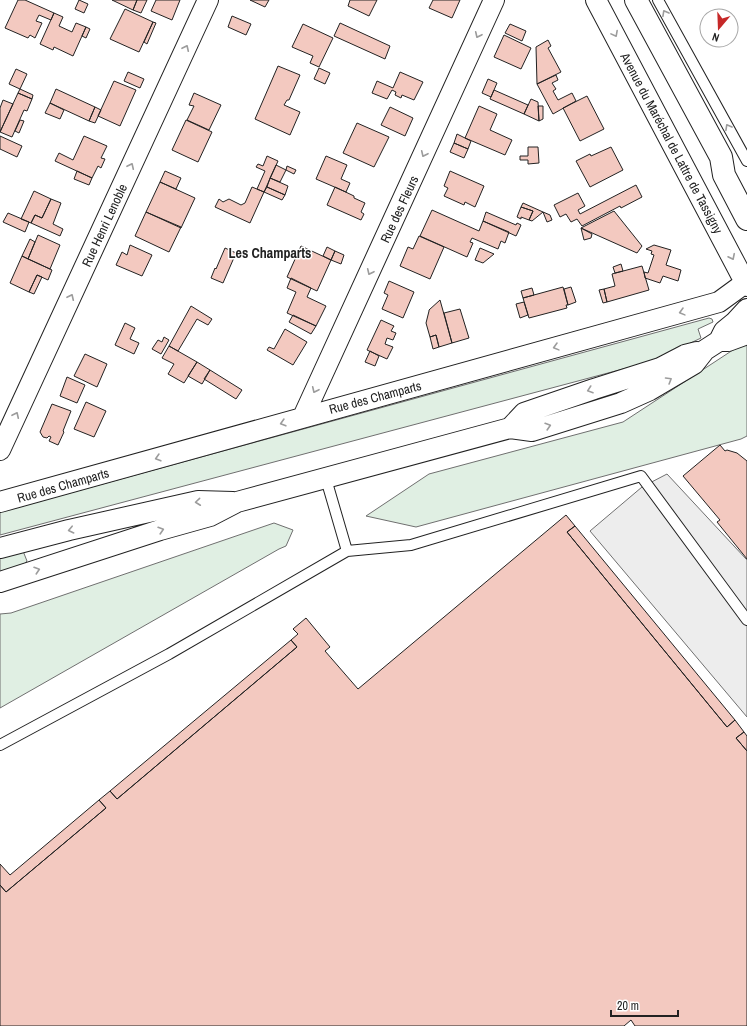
<svg xmlns="http://www.w3.org/2000/svg" width="747" height="1026" font-family="'Archivo Narrow',sans-serif">
	<style>
		.green { fill: #e0efe3; stroke: #6f6f6f }
		.parking { fill: #ededed; stroke: #6f6f6f }
		.building { fill: #f3c9c0; stroke: #222 }
		.lines { fill: none; stroke-linecap: round; stroke-linejoin: round }
		.lane-casing { stroke: #222; stroke-width: 12 }
		.street-casing { stroke: #222; stroke-width: 22 }
		.primary-casing { stroke: #222; stroke-width: 24 }
		.lane { stroke: #fff; stroke-width: 10 }
		.street { stroke: #fff; stroke-width: 20 }
		.primary { stroke: #fff; stroke-width: 22 }
		.oneway { stroke: #9c9c9c }
		.labels { text-anchor: middle; stroke-width: 3; stroke-linejoin: round; paint-order: stroke }
		.street-label { font-size: 13px; fill: #222; stroke: #fff }
		.neighbourhood-label { font-size: 14px; font-weight: bold; fill: #222; stroke: #fff }
	</style>
	<rect width="100%" height="100%" fill="#fff"/>
	<path class="green" d="M 709,318 L 712,319 L 713,322 L 698,329 L 701,338 L 653,361 L 0,535 L 0,512 Z
		M 747,344 L 747,436 L 741,439 L 416,527 L 366,516 L 429,474 L 623,422 L 739,346 Z
		M 274,523 L 293,530 L 286,546 L 279,549 L 0,708 L 0,614 L 11,613 Z
		M 23,551 L 27,561 L 21,568 L 0,575 L 0,558 Z"/>
	<path class="parking" d="M 667,474 L 747,560 L 747,717 L 590,531 L 642,487 Z"/>
	<path class="building" d="M 18,0 L 25,0 L 54,13 L 51,20 L 39,15 L 36,21 L 42,23 L 35,38 L 30,35 L 28,38 L 5,28 Z
		M 79,0 L 88,4 L 84,13 L 75,9 Z
		M 112,0 L 137,0 L 133,10 Z
		M 137,0 L 147,0 L 141,13 L 133,10 Z
		M 156,0 L 180,0 L 172,20 L 151,11 Z
		M 250,0 L 269,0 L 265,7 Z
		M 350,0 L 377,0 L 369,16 L 348,6 Z
		M 433,0 L 460,0 L 452,18 L 429,8 Z
		M 125,9 L 153,22 L 139,52 L 110,39 Z
		M 54,13 L 63,17 L 59,26 L 72,32 L 76,23 L 86,27 L 73,56 L 54,47 L 53,50 L 40,44 Z
		M 232,16 L 251,24 L 246,35 L 228,27 Z
		M 153,22 L 156,23 L 147,44 L 144,42 Z
		M 340,23 L 390,46 L 385,59 L 334,36 Z
		M 303,24 L 333,38 L 319,67 L 310,63 L 313,56 L 292,47 Z
		M 510,24 L 526,31 L 522,41 L 505,33 Z
		M 86,27 L 90,29 L 86,38 L 82,36 Z
		M 504,35 L 531,48 L 521,69 L 494,57 Z
		M 548,40 L 551,46 L 548,48 L 561,72 L 537,84 L 536,47 Z
		M 278,66 L 300,75 L 289,100 L 287,100 L 284,105 L 300,112 L 290,135 L 255,119 Z
		M 319,68 L 330,73 L 325,84 L 314,79 Z
		M 16,69 L 27,74 L 20,89 L 9,84 Z
		M 128,72 L 144,79 L 140,88 L 124,81 Z
		M 400,72 L 423,82 L 414,100 L 402,95 L 401,98 L 395,95 L 396,92 L 392,90 L 387,99 L 372,93 L 377,81 L 393,88 Z
		M 556,75 L 558,80 L 552,83 L 556,89 L 553,91 L 558,100 L 572,93 L 576,101 L 553,114 L 537,84 Z
		M 488,79 L 497,83 L 491,97 L 482,93 Z
		M 114,81 L 136,90 L 120,126 L 98,116 Z
		M 20,89 L 33,95 L 32,99 L 18,93 Z
		M 56,89 L 95,107 L 89,121 L 50,103 Z
		M 494,90 L 528,105 L 524,114 L 490,99 Z
		M 18,93 L 32,99 L 27,111 L 24,110 L 12,137 L 0,132 Z
		M 194,93 L 221,105 L 209,130 L 187,120 L 194,106 L 189,105 Z
		M 587,96 L 604,129 L 580,141 L 563,108 Z
		M 531,99 L 538,102 L 539,121 L 524,114 Z
		M 3,100 L 13,104 L 0,132 L 0,108 Z
		M 50,103 L 64,110 L 60,119 L 45,113 Z
		M 479,106 L 497,114 L 490,130 L 512,140 L 505,155 L 465,138 Z
		M 538,106 L 543,106 L 543,119 L 539,121 Z
		M 95,107 L 101,110 L 95,123 L 89,121 Z
		M 390,107 L 413,118 L 405,136 L 381,125 Z
		M 20,120 L 24,121 L 19,133 L 15,131 Z
		M 186,120 L 212,132 L 198,162 L 172,150 Z
		M 357,123 L 389,137 L 374,167 L 343,153 Z
		M 457,134 L 471,141 L 468,149 L 454,143 Z
		M 0,136 L 22,146 L 17,157 L 0,149 Z
		M 84,136 L 107,146 L 101,158 L 105,159 L 101,168 L 98,166 L 92,178 L 55,161 L 59,153 L 73,160 Z
		M 454,143 L 468,149 L 464,158 L 450,152 Z
		M 528,147 L 538,147 L 539,163 L 528,164 L 528,160 L 520,160 L 520,156 L 528,156 Z
		M 611,147 L 623,170 L 590,187 L 576,161 L 590,154 L 591,156 Z
		M 267,156 L 278,161 L 264,192 L 257,189 L 265,171 L 256,167 L 258,164 L 263,166 Z
		M 326,156 L 347,165 L 341,179 L 350,183 L 346,192 L 316,179 Z
		M 276,165 L 286,170 L 280,182 L 270,178 Z
		M 287,166 L 296,170 L 294,174 L 286,170 Z
		M 77,171 L 92,178 L 89,185 L 74,179 Z
		M 165,171 L 181,178 L 176,189 L 160,182 Z
		M 450,171 L 484,186 L 475,207 L 465,202 L 464,205 L 444,196 L 448,188 L 444,186 Z
		M 270,178 L 288,186 L 285,195 L 267,187 Z
		M 160,182 L 195,198 L 181,228 L 146,212 Z
		M 636,185 L 642,197 L 621,208 L 620,206 L 582,226 L 577,219 L 571,222 L 566,214 L 560,217 L 554,205 L 578,193 L 585,206 L 578,210 L 580,214 Z
		M 252,187 L 264,192 L 250,223 L 215,207 L 219,199 L 223,202 L 229,199 L 241,205 L 245,203 Z
		M 267,187 L 285,195 L 282,200 L 264,192 Z
		M 335,187 L 354,196 L 354,198 L 365,203 L 361,212 L 364,214 L 361,220 L 327,205 Z
		M 34,191 L 51,199 L 42,218 L 35,215 L 31,223 L 21,219 Z
		M 51,199 L 61,203 L 53,224 L 63,229 L 60,236 L 31,223 L 35,215 L 42,218 Z
		M 523,203 L 543,212 L 532,221 L 529,220 L 533,211 L 521,207 Z
		M 521,207 L 533,211 L 529,220 L 521,217 L 521,219 L 517,217 Z
		M 432,210 L 479,231 L 483,221 L 509,232 L 505,243 L 501,241 L 498,249 L 472,238 L 470,242 L 473,243 L 467,257 L 420,236 Z
		M 614,211 L 642,246 L 637,253 L 581,228 Z
		M 146,212 L 181,227 L 169,252 L 135,236 Z
		M 486,212 L 516,225 L 517,223 L 521,225 L 517,234 L 516,236 L 483,221 Z
		M 543,212 L 550,215 L 552,220 L 547,222 Z
		M 8,213 L 29,222 L 25,232 L 3,222 Z
		M 581,228 L 592,234 L 591,238 L 584,240 Z
		M 38,235 L 60,245 L 50,269 L 28,259 Z
		M 419,236 L 444,247 L 430,279 L 400,266 L 408,247 L 413,249 Z
		M 30,239 L 35,242 L 28,259 L 22,256 Z
		M 130,245 L 152,255 L 142,276 L 116,265 L 122,252 L 127,255 Z
		M 654,245 L 671,250 L 666,265 L 681,270 L 678,281 L 663,276 L 660,283 L 645,278 L 644,272 L 648,273 L 654,255 L 651,254 L 652,251 L 646,249 Z
		M 301,246 L 331,260 L 317,291 L 287,277 Z
		M 327,247 L 335,251 L 331,260 L 323,256 Z
		M 225,248 L 236,253 L 223,283 L 211,278 L 215,268 L 216,269 Z
		M 480,248 L 494,254 L 483,263 L 475,260 Z
		M 335,251 L 344,255 L 341,264 L 331,260 Z
		M 22,256 L 52,270 L 48,280 L 37,275 L 29,292 L 10,283 Z
		M 621,264 L 623,271 L 615,273 L 613,267 Z
		M 642,266 L 649,290 L 607,302 L 604,289 L 615,286 L 612,274 Z
		M 37,275 L 42,277 L 34,294 L 29,292 Z
		M 291,278 L 311,288 L 307,297 L 326,306 L 316,326 L 287,313 L 296,292 L 287,288 Z
		M 389,281 L 414,292 L 403,318 L 382,309 L 388,295 L 384,293 Z
		M 563,287 L 568,305 L 566,305 L 567,308 L 529,318 L 523,298 Z
		M 571,287 L 576,302 L 568,305 L 564,289 Z
		M 532,288 L 534,295 L 523,298 L 521,291 Z
		M 604,289 L 607,302 L 603,303 L 599,290 Z
		M 440,300 L 452,343 L 439,347 L 436,335 L 430,337 L 426,323 L 429,311 L 429,310 Z
		M 524,302 L 528,315 L 520,318 L 516,304 Z
		M 191,306 L 212,319 L 208,325 L 197,319 L 178,351 L 169,346 Z
		M 460,309 L 469,338 L 452,343 L 444,313 Z
		M 293,315 L 316,326 L 311,334 L 289,322 Z
		M 381,320 L 394,326 L 391,331 L 396,333 L 393,340 L 387,338 L 385,344 L 393,347 L 387,359 L 367,350 Z
		M 125,323 L 135,328 L 130,339 L 139,343 L 134,354 L 115,345 Z
		M 285,329 L 307,342 L 293,365 L 267,350 L 269,347 L 274,349 Z
		M 436,335 L 439,347 L 433,349 L 430,337 Z
		M 164,337 L 169,340 L 161,354 L 152,349 L 158,340 L 162,342 Z
		M 169,346 L 197,362 L 184,383 L 168,374 L 174,364 L 162,358 Z
		M 370,351 L 379,356 L 375,366 L 365,362 Z
		M 85,354 L 107,364 L 97,387 L 74,376 Z
		M 197,362 L 210,370 L 202,384 L 188,376 Z
		M 210,370 L 242,390 L 236,399 L 204,379 Z
		M 67,377 L 85,385 L 77,403 L 60,396 Z
		M 86,402 L 106,411 L 94,437 L 74,429 Z
		M 52,404 L 71,411 L 63,431 L 64,432 L 58,445 L 49,441 L 51,437 L 49,436 L 47,438 L 43,437 L 40,432 Z
		M 720,445 L 725,451 L 727,450 L 737,453 L 747,461 L 747,559 L 717,522 L 720,520 L 683,476 Z
		M 566,515 L 575,526 L 567,532 L 727,727 L 735,720 L 744,732 L 736,738 L 747,751 L 747,1026 L 635,1026 L 631,1020 L 624,1026 L 0,1026 L 0,885 L 6,892 L 106,808 L 99,800 L 110,791 L 117,799 L 297,647 L 291,640 L 298,634 L 293,629 L 306,618 L 330,647 L 325,651 L 358,689 Z
		M 575,526 L 735,720 L 727,727 L 567,532 Z
		M 291,640 L 297,647 L 117,799 L 110,791 Z
		M 744,732 L 747,736 L 747,751 L 736,738 Z
		M 99,800 L 106,808 L 6,892 L 0,885 L 0,864 L 10,875 Z"/>
	<g class="lines">
		<g class="lane-casing">
			<path id="lane" d="M 658,0 L 747,161
				M 326,479 L 347,551
				M 0,745 L 169,654 L 347,551 L 411,545 L 641,476 L 747,620"/>
		</g>
		<g class="street-casing">
			<path id="street" d="M 596,0 L 747,286
				M 719,341 L 728,341 L 747,334
				M 303,417 L 494,0
				M 510,428 L 524,413 L 594,389 L 660,368 L 685,355 L 697,352
				M 0,450 L 208,0
				M 0,502 L 719,302 L 745,283
				M 0,548 L 69,530 L 198,501 L 233,502
				M 0,582 L 160,530 L 210,516 L 237,502 L 510,428 L 532,431 L 621,403 L 650,390 L 694,364 L 705,350 L 719,341 L 724,331 L 735,322 L 747,309"/>
		</g>
		<g class="primary-casing">
			<path id="primary" d="M 636,0 L 721,157 L 724,175 L 747,219"/>
		</g>
		<use href="#lane" class="lane"/>
		<use href="#street" class="street"/>
		<use href="#primary" class="primary"/>
	</g>
	<defs><path id="oneway-chevron" d="M-2-3.5L2.5 0L-2 3.5" fill="none" stroke-width="1.6" stroke-linecap="round" stroke-linejoin="round"/></defs>
	<g class="oneway">
		<use href="#oneway-chevron" transform="translate(665 13) rotate(-119)"/>
		<use href="#oneway-chevron" transform="translate(615 34) rotate(62)"/>
		<use href="#oneway-chevron" transform="translate(478 35) rotate(115)"/>
		<use href="#oneway-chevron" transform="translate(186 48) rotate(-65)"/>
		<use href="#oneway-chevron" transform="translate(728 127) rotate(-119)"/>
		<use href="#oneway-chevron" transform="translate(424 154) rotate(115)"/>
		<use href="#oneway-chevron" transform="translate(131 166) rotate(-65)"/>
		<use href="#oneway-chevron" transform="translate(732 257) rotate(64)"/>
		<use href="#oneway-chevron" transform="translate(370 272) rotate(115)"/>
		<use href="#oneway-chevron" transform="translate(71 297) rotate(-65)"/>
		<use href="#oneway-chevron" transform="translate(682 312) rotate(165)"/>
		<use href="#oneway-chevron" transform="translate(556 347) rotate(165)"/>
		<use href="#oneway-chevron" transform="translate(669 380) rotate(-31)"/>
		<use href="#oneway-chevron" transform="translate(315 390) rotate(115)"/>
		<use href="#oneway-chevron" transform="translate(590 390) rotate(161)"/>
		<use href="#oneway-chevron" transform="translate(16 415) rotate(-65)"/>
		<use href="#oneway-chevron" transform="translate(283 423) rotate(164)"/>
		<use href="#oneway-chevron" transform="translate(548 426) rotate(-17)"/>
		<use href="#oneway-chevron" transform="translate(158 458) rotate(164)"/>
		<use href="#oneway-chevron" transform="translate(198 502) rotate(174)"/>
		<use href="#oneway-chevron" transform="translate(71 530) rotate(167)"/>
		<use href="#oneway-chevron" transform="translate(161 530) rotate(-17)"/>
		<use href="#oneway-chevron" transform="translate(37 570) rotate(-18)"/>
	</g>
	<g class="labels">
		<g class="street-label">
			<text transform="translate(672 143) rotate(62)" y="5">Avenue du Maréchal de Lattre de Tassigny</text>
			<text transform="translate(399 209) rotate(-65)" y="5">Rue des Fleurs</text>
			<text transform="translate(104 225) rotate(-65)" y="5">Rue Henri Lenoble</text>
			<text transform="translate(375 397) rotate(-15)" y="5">Rue des Champarts</text>
			<text transform="translate(63 485) rotate(-16)" y="5">Rue des Champarts</text>
		</g>
		<g class="neighbourhood-label">
			<text x="270" y="258">Les Champarts</text>
		</g>
	</g>
	<g transform="translate(719 28) rotate(199)"><circle r="19" fill="#ffffff" stroke="#a7a7a7"/>
	<path d="M0-3L7 15L0 10L-7 15Z" fill="#c62828"/>
	<text y="-6" font-size="11" font-weight="bold" text-anchor="middle" fill="#222222">N</text>
	</g>
	<path d="M611 1010v6h67v-6" fill="none" stroke="#222222" stroke-width="2"/>
	<text x="617" y="1010" font-size="12" fill="#222222" stroke="#ffffff" stroke-width="3" paint-order="stroke">20 m</text>
</svg>
